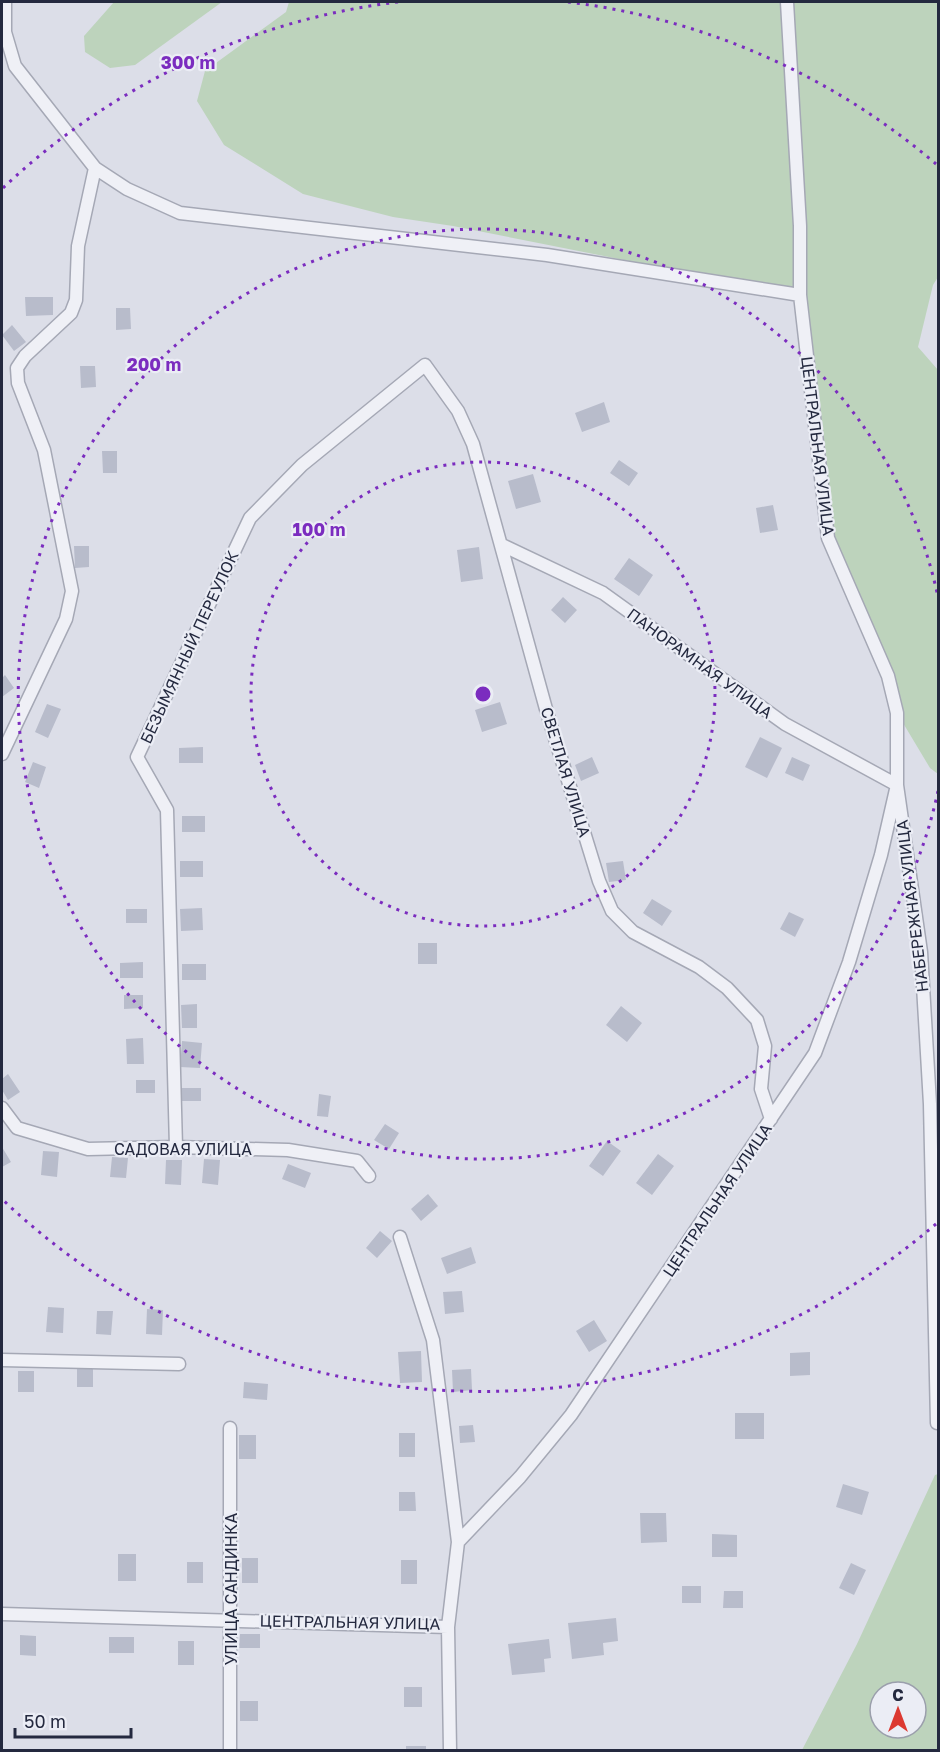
<svg xmlns="http://www.w3.org/2000/svg" width="940" height="1752" font-family="'Golos Text',sans-serif">
	<style>
		.green { fill: #bdd3bc; fill-rule: evenodd }
		.building { fill: #b8bccb }
		.lines { fill: none; stroke-linecap: round; stroke-linejoin: round }
		.minor-casing { stroke: #a5a8b5; stroke-width: 15 }
		.minor { stroke: #eff0f6; stroke-width: 12 }
		.ring { fill: none; stroke: #7b2cbf; stroke-width: 3; stroke-dasharray: 3 6 }
		.labels { text-anchor: middle; stroke-width: 4.5; stroke-linejoin: round; paint-order: stroke }
		.street-label { font-size: 16px; fill: #24293f; stroke: #ebedf5 }
		.centre { fill: #7b2cbf; stroke: #ebedf5; stroke-width: 3 }
		.ring-label { font-size: 18px; text-anchor: middle; font-weight: bold; fill: #7b2cbf; stroke: #ebedf5; stroke-width: 4.5; stroke-linejoin: round; paint-order: stroke }
	</style>
	<rect width="100%" height="100%" fill="#dcdee8"/>
	<path class="green" d="M 114,2 L 222,2 L 135,65 L 110,68 L 85,52 L 84,36 Z
		M 289,2 L 938,2 L 938,277 L 933,285 L 918,347 L 938,370 L 938,774 L 930,768 L 897,713 L 828,538 L 800,295 L 453,226 L 393,217 L 303,194 L 224,145 L 197,101 L 205,71 L 286,12 Z
		M 938,1474 L 938,1750 L 802,1750 L 857,1644 L 935,1475 ZM 880,1692 L 916,1692 L 916,1728 L 880,1728 Z"/>
	<path class="building" d="M 25,297 L 53,297 L 53,315 L 26,316 Z
		M 116,308 L 130,308 L 131,329 L 116,330 Z
		M 12,325 L 26,342 L 14,351 L 2,335 Z
		M 80,366 L 95,366 L 96,387 L 81,388 Z
		M 604,402 L 610,422 L 582,432 L 575,413 Z
		M 102,451 L 117,451 L 117,473 L 103,473 Z
		M 619,460 L 638,473 L 629,486 L 610,473 Z
		M 533,474 L 541,502 L 516,509 L 508,481 Z
		M 773,505 L 778,530 L 760,533 L 756,508 Z
		M 74,546 L 89,546 L 89,567 L 75,568 Z
		M 479,547 L 483,579 L 461,582 L 457,550 Z
		M 629,558 L 653,575 L 639,596 L 614,579 Z
		M 563,597 L 577,610 L 565,623 L 551,610 Z
		M 5,675 L 14,688 L 2,697 L 2,678 Z
		M 500,702 L 507,724 L 482,732 L 475,710 Z
		M 47,704 L 61,709 L 48,738 L 35,732 Z
		M 760,737 L 782,748 L 767,778 L 745,767 Z
		M 203,747 L 203,763 L 179,763 L 179,748 Z
		M 592,757 L 599,773 L 581,781 L 575,765 Z
		M 792,757 L 810,765 L 803,781 L 785,773 Z
		M 33,762 L 46,767 L 39,788 L 25,782 Z
		M 182,816 L 205,816 L 205,832 L 182,832 Z
		M 180,861 L 203,861 L 203,877 L 180,877 Z
		M 623,861 L 626,880 L 609,882 L 606,863 Z
		M 652,899 L 672,911 L 662,926 L 643,913 Z
		M 202,908 L 203,930 L 181,931 L 180,909 Z
		M 126,909 L 147,909 L 147,923 L 126,923 Z
		M 789,912 L 804,919 L 795,937 L 780,929 Z
		M 418,943 L 437,943 L 437,964 L 418,964 Z
		M 143,962 L 143,978 L 120,978 L 120,963 Z
		M 182,964 L 206,964 L 206,980 L 182,980 Z
		M 124,995 L 143,995 L 143,1008 L 124,1009 Z
		M 197,1004 L 197,1028 L 182,1028 L 181,1005 Z
		M 621,1006 L 642,1023 L 627,1042 L 606,1025 Z
		M 143,1038 L 144,1064 L 127,1064 L 126,1039 Z
		M 182,1041 L 202,1043 L 200,1068 L 180,1067 Z
		M 8,1074 L 20,1092 L 8,1100 L 2,1090 L 2,1079 Z
		M 136,1080 L 155,1080 L 155,1093 L 136,1093 Z
		M 181,1088 L 201,1088 L 201,1101 L 181,1101 Z
		M 319,1094 L 331,1096 L 328,1117 L 317,1116 Z
		M 385,1124 L 399,1133 L 389,1149 L 374,1140 Z
		M 607,1141 L 621,1151 L 603,1176 L 589,1166 Z
		M 2,1147 L 11,1162 L 2,1167 Z
		M 43,1151 L 59,1152 L 57,1177 L 41,1175 Z
		M 658,1154 L 674,1166 L 652,1195 L 636,1183 Z
		M 112,1157 L 128,1158 L 126,1178 L 110,1177 Z
		M 204,1159 L 220,1160 L 218,1185 L 202,1183 Z
		M 166,1160 L 182,1160 L 181,1185 L 165,1184 Z
		M 288,1164 L 311,1173 L 305,1188 L 282,1179 Z
		M 428,1194 L 438,1206 L 421,1221 L 411,1209 Z
		M 380,1231 L 392,1241 L 377,1258 L 366,1248 Z
		M 471,1247 L 476,1263 L 447,1274 L 441,1258 Z
		M 462,1291 L 464,1312 L 445,1314 L 443,1292 Z
		M 48,1307 L 64,1308 L 63,1333 L 46,1332 Z
		M 147,1309 L 163,1310 L 162,1335 L 146,1334 Z
		M 97,1311 L 113,1311 L 111,1335 L 96,1334 Z
		M 594,1320 L 607,1341 L 589,1352 L 576,1331 Z
		M 421,1351 L 422,1382 L 400,1383 L 398,1352 Z
		M 810,1352 L 810,1375 L 790,1376 L 790,1353 Z
		M 77,1366 L 93,1366 L 93,1387 L 77,1387 Z
		M 471,1369 L 472,1390 L 453,1392 L 452,1370 Z
		M 18,1371 L 34,1371 L 34,1392 L 18,1392 Z
		M 244,1382 L 268,1384 L 267,1400 L 243,1398 Z
		M 735,1413 L 764,1413 L 764,1439 L 735,1439 Z
		M 473,1425 L 475,1442 L 460,1443 L 459,1426 Z
		M 399,1433 L 415,1433 L 415,1457 L 399,1457 Z
		M 239,1435 L 256,1435 L 256,1459 L 239,1459 Z
		M 843,1484 L 869,1492 L 862,1515 L 836,1507 Z
		M 399,1492 L 415,1492 L 416,1511 L 399,1511 Z
		M 640,1513 L 666,1513 L 667,1542 L 641,1543 Z
		M 712,1534 L 737,1535 L 737,1557 L 712,1557 Z
		M 118,1554 L 136,1554 L 136,1581 L 118,1581 Z
		M 242,1558 L 258,1558 L 258,1583 L 242,1583 Z
		M 401,1560 L 417,1560 L 417,1584 L 401,1584 Z
		M 187,1562 L 203,1562 L 203,1583 L 187,1583 Z
		M 851,1563 L 866,1570 L 854,1595 L 839,1588 Z
		M 682,1586 L 701,1586 L 701,1603 L 682,1603 Z
		M 724,1591 L 743,1591 L 743,1608 L 723,1608 Z
		M 616,1618 L 618,1641 L 603,1643 L 604,1655 L 572,1659 L 568,1623 Z
		M 240,1634 L 260,1634 L 260,1648 L 239,1648 Z
		M 20,1635 L 36,1636 L 36,1656 L 20,1655 Z
		M 109,1637 L 134,1637 L 134,1653 L 109,1653 Z
		M 549,1639 L 551,1658 L 544,1659 L 545,1672 L 512,1675 L 508,1644 Z
		M 178,1641 L 194,1641 L 194,1665 L 178,1665 Z
		M 404,1687 L 422,1687 L 422,1707 L 404,1707 Z
		M 240,1701 L 258,1701 L 258,1721 L 240,1721 Z
		M 406,1746 L 426,1746 L 426,1750 L 406,1750 Z"/>
	<g class="lines">
		<g class="minor-casing">
			<path id="minor" d="M 5,2 L 5,32 L 15,66 L 95,168 L 127,189 L 180,213 L 547,255 L 800,295
				M 502,545 L 603,593 L 785,724 L 897,785 L 921,952 L 930,1104 L 937,1423
				M 2,754 L 66,619 L 72,591 L 44,450 L 18,383 L 17,368 L 25,356 L 71,313 L 76,300 L 78,246 L 95,168
				M 2,1108 L 17,1128 L 88,1149 L 176,1147 L 288,1150 L 357,1161 L 369,1176
				M 176,1147 L 167,810 L 137,757 L 250,518 L 302,465 L 425,365 L 458,411 L 473,444 L 546,709 L 599,881 L 612,911 L 633,932 L 699,967 L 727,988 L 757,1020 L 765,1046 L 761,1089 L 771,1119
				M 2,1360 L 179,1364
				M 458,1542 L 520,1477 L 571,1415 L 815,1053 L 849,962 L 881,855 L 897,785 L 897,713 L 888,676 L 828,538 L 800,295 L 800,226 L 787,2
				M 2,1614 L 448,1627 L 458,1542 L 433,1340 L 400,1237
				M 448,1627 L 450,1750
				M 230,1750 L 230,1428"/>
		</g>
		<use href="#minor" class="minor"/>
	</g>
	<g class="ring">
		<circle cx="483" cy="694" r="232"/>
		<path d="M938 791A465 465 0 1 1 938 597"/>
		<path d="M936 1224A697 697 0 0 1 3 1200M3 188A697 697 0 0 1 398 2M568 2A697 697 0 0 1 936 164"/>
	</g>
	<g class="labels">
		<g class="street-label">
			<text transform="translate(818 446) rotate(83)" y="6">ЦЕНТРАЛЬНАЯ УЛИЦА</text>
			<text transform="translate(189 647) rotate(-65)" y="6">БЕЗЫМЯННЫЙ ПЕРЕУЛОК</text>
			<text transform="translate(700 663) rotate(36)" y="6">ПАНОРАМНАЯ УЛИЦА</text>
			<text transform="translate(566 772) rotate(73)" y="6">СВЕТЛАЯ УЛИЦА</text>
			<text transform="translate(912 906) rotate(-97)" y="6">НАБЕРЕЖНАЯ УЛИЦА</text>
			<text x="183" y="1155">САДОВАЯ УЛИЦА</text>
			<text transform="translate(717 1200) rotate(-56)" y="6">ЦЕНТРАЛЬНАЯ УЛИЦА</text>
			<text transform="translate(231 1589) rotate(-90)" y="6">УЛИЦА САНДИНКА</text>
			<text transform="translate(350 1622) rotate(1)" y="6">ЦЕНТРАЛЬНАЯ УЛИЦА</text>
		</g>
	</g>
	<circle cx="483" cy="694" r="9" class="centre"/>
	<g class="ring-label">
		<text x="188" y="69">300 m</text>
		<text x="154" y="371">200 m</text>
		<text x="319" y="536">100 m</text>
	</g>
	<rect width="940" height="1752" fill="none" stroke="#24293f" stroke-width="6"/>
	<g transform="translate(898 1710)"><circle r="28" fill="#ebedf5" stroke="#9b9fac" stroke-width="1.5"/>
	<path d="M0-4.5L10 22L0 15L-10 22Z" fill="#dc3931"/>
	<text y="-9" font-size="16" font-weight="bold" text-anchor="middle" fill="#24293f">С</text>
	</g>
	<path d="M15 1728v9h116v-9" fill="none" stroke="#24293f" stroke-width="3"/>
	<text x="24" y="1728" font-size="18" fill="#24293f" stroke="#ebedf5" stroke-width="4.5" paint-order="stroke">50 m</text>
</svg>
